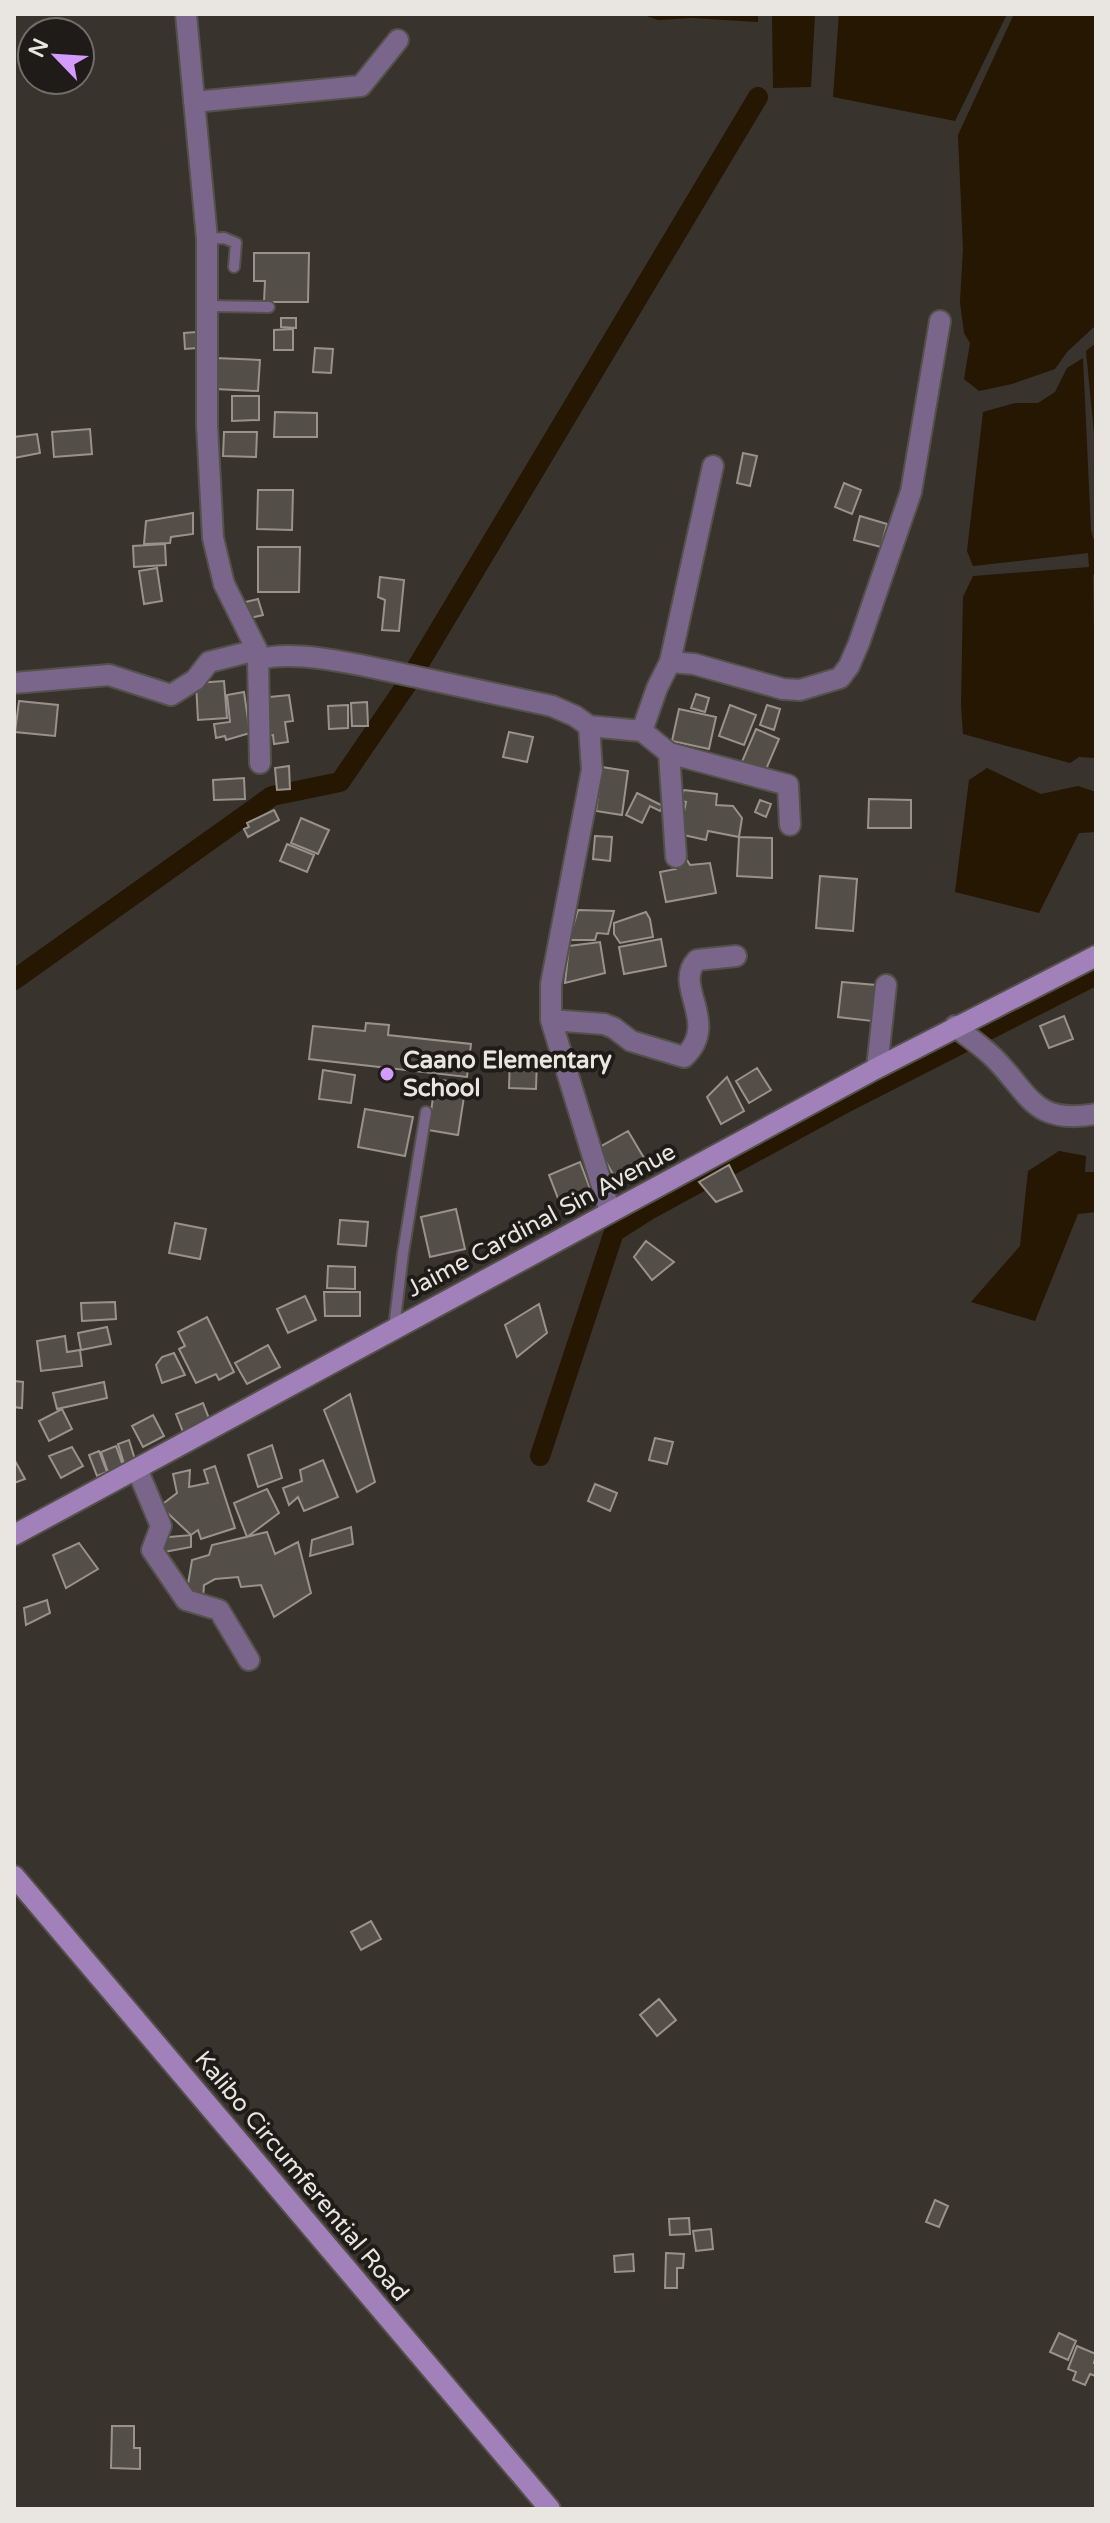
<svg xmlns="http://www.w3.org/2000/svg" width="1110" height="2523" font-family="'Varela Round',sans-serif">
	<style>
		.water { fill: #251701 }
		.lines { fill: none; stroke-linecap: round; stroke-linejoin: round }
		.canal { stroke: #251701; stroke-width: 20 }
		.building { fill: #534e47; stroke: #98928a; stroke-width: 2 }
		.service-casing { stroke: #54504a; stroke-width: 14 }
		.minor-casing { stroke: #54504a; stroke-width: 24 }
		.secondary-casing { stroke: #54504a; stroke-width: 24 }
		.service { stroke: #7a668a; stroke-width: 10 }
		.minor { stroke: #7a668a; stroke-width: 20 }
		.secondary { stroke: #a281ba; stroke-width: 20 }
		.poi-dot { fill: #d39cfc; stroke: #1e1b18; stroke-width: 3 }
		.labels { text-anchor: middle; stroke-width: 8; stroke-linejoin: round; paint-order: stroke }
		.poi-label { font-size: 24px; font-weight: bold; fill: #e9e6e2; stroke: #1e1b18; text-anchor: start }
		.street-label { font-size: 24px; fill: #e9e6e2; stroke: #1e1b18 }
	</style>
	<rect width="100%" height="100%" fill="#38332d"/>
	<path class="water" d="M 641,14 L 758,14 L 758,22 L 692,18 L 658,20 Z
		M 772,14 L 815,14 L 811,87 L 773,88 Z
		M 839,14 L 1007,14 L 955,121 L 833,97 Z
		M 1014,14 L 1096,14 L 1096,325 L 1067,352 L 1055,369 L 1012,384 L 979,391 L 964,379 L 970,343 L 964,333 L 960,302 L 963,249 L 958,135 Z
		M 1096,343 L 1096,455 L 1086,351 Z
		M 1083,358 L 1091,530 L 1096,548 L 1096,575 L 1093,575 L 1096,758 L 1079,757 L 1070,763 L 963,734 L 961,705 L 963,597 L 973,576 L 1089,567 L 1088,553 L 973,566 L 967,551 L 983,412 L 1015,403 L 1038,403 L 1055,392 L 1067,368 Z
		M 987,768 L 1041,794 L 1078,786 L 1096,792 L 1096,832 L 1079,833 L 1039,913 L 955,892 L 969,780 Z
		M 1059,1151 L 1086,1156 L 1085,1172 L 1096,1172 L 1096,1212 L 1078,1214 L 1035,1321 L 971,1302 L 1020,1246 L 1028,1171 Z"/>
	<g class="lines">
		<path class="canal" d="M 414,672 L 758,97
			M 14,980 L 272,796 L 340,782 L 409,681
			M 540,1456 L 614,1232 L 647,1211 L 847,1102 L 1096,975"/>
	</g>
	<path class="building" d="M 254,253 L 309,253 L 308,302 L 264,302 L 265,281 L 254,281 Z
		M 281,318 L 296,318 L 296,328 L 281,327 Z
		M 293,329 L 293,350 L 274,350 L 274,330 Z
		M 196,332 L 197,348 L 185,349 L 184,333 Z
		M 315,348 L 333,349 L 331,373 L 313,372 Z
		M 216,358 L 260,360 L 258,391 L 215,389 Z
		M 232,396 L 259,396 L 259,420 L 232,421 Z
		M 275,412 L 317,413 L 317,437 L 274,437 Z
		M 90,429 L 92,454 L 54,457 L 52,432 Z
		M 224,432 L 257,432 L 256,457 L 223,456 Z
		M 37,434 L 40,453 L 14,458 L 14,437 Z
		M 743,453 L 757,456 L 750,486 L 737,483 Z
		M 844,483 L 861,490 L 852,514 L 835,507 Z
		M 258,490 L 293,490 L 292,530 L 257,529 Z
		M 193,513 L 193,534 L 171,537 L 170,543 L 144,544 L 146,521 Z
		M 860,516 L 887,524 L 881,547 L 854,540 Z
		M 165,544 L 166,565 L 134,567 L 133,546 Z
		M 258,547 L 300,547 L 299,592 L 258,592 Z
		M 157,568 L 162,601 L 144,604 L 139,571 Z
		M 380,577 L 404,580 L 399,631 L 382,630 L 385,600 L 378,597 Z
		M 258,599 L 263,615 L 246,619 L 241,603 Z
		M 224,681 L 227,718 L 198,720 L 196,683 Z
		M 244,692 L 250,733 L 226,740 L 225,736 L 216,738 L 214,724 L 230,722 L 227,695 Z
		M 696,694 L 709,698 L 705,712 L 691,708 Z
		M 289,695 L 293,721 L 285,722 L 288,742 L 274,744 L 273,735 L 265,736 L 260,698 Z
		M 19,701 L 58,705 L 55,736 L 15,732 Z
		M 367,702 L 368,726 L 352,726 L 351,703 Z
		M 348,705 L 348,728 L 329,729 L 328,706 Z
		M 730,705 L 756,715 L 744,745 L 719,736 Z
		M 767,705 L 780,709 L 774,730 L 760,725 Z
		M 679,709 L 716,717 L 709,749 L 672,741 Z
		M 756,729 L 779,739 L 764,774 L 741,764 Z
		M 509,732 L 533,737 L 527,762 L 503,757 Z
		M 289,766 L 290,789 L 277,790 L 275,768 Z
		M 602,767 L 628,771 L 622,815 L 596,811 Z
		M 244,778 L 245,799 L 214,800 L 213,780 Z
		M 684,790 L 717,794 L 716,805 L 733,806 L 742,818 L 739,837 L 708,831 L 706,840 L 679,834 L 686,802 L 679,800 Z
		M 637,793 L 663,806 L 660,811 L 650,806 L 642,823 L 626,815 Z
		M 869,799 L 911,800 L 911,828 L 868,828 Z
		M 760,800 L 771,804 L 766,817 L 755,812 Z
		M 274,810 L 279,820 L 248,837 L 244,829 L 249,827 L 247,823 Z
		M 301,818 L 329,830 L 318,854 L 291,843 Z
		M 595,836 L 612,837 L 610,861 L 593,859 Z
		M 739,837 L 772,838 L 772,878 L 737,876 Z
		M 287,844 L 314,855 L 307,872 L 280,861 Z
		M 687,860 L 690,865 L 710,863 L 716,893 L 666,902 L 660,872 L 676,869 L 676,864 Z
		M 820,876 L 857,879 L 853,931 L 816,928 Z
		M 578,910 L 614,911 L 608,934 L 597,933 L 595,940 L 569,940 Z
		M 646,912 L 650,919 L 653,937 L 620,943 L 614,934 L 614,923 Z
		M 661,939 L 666,966 L 624,974 L 619,947 Z
		M 600,942 L 605,973 L 565,983 L 569,946 Z
		M 842,982 L 876,985 L 872,1021 L 838,1017 Z
		M 1064,1016 L 1073,1039 L 1049,1048 L 1040,1026 Z
		M 366,1023 L 389,1025 L 388,1035 L 471,1044 L 467,1077 L 309,1059 L 313,1026 L 365,1031 Z
		M 510,1057 L 537,1058 L 536,1089 L 509,1088 Z
		M 757,1068 L 771,1090 L 749,1103 L 736,1081 Z
		M 323,1070 L 355,1075 L 351,1103 L 319,1099 Z
		M 727,1077 L 744,1111 L 721,1124 L 707,1097 Z
		M 436,1079 L 466,1084 L 458,1135 L 428,1130 Z
		M 365,1109 L 413,1117 L 405,1156 L 358,1147 Z
		M 628,1131 L 644,1158 L 614,1176 L 598,1148 Z
		M 580,1162 L 592,1194 L 561,1206 L 549,1175 Z
		M 729,1165 L 742,1191 L 716,1202 L 699,1182 Z
		M 456,1209 L 465,1249 L 430,1257 L 421,1217 Z
		M 340,1220 L 368,1222 L 366,1246 L 338,1244 Z
		M 175,1223 L 206,1229 L 200,1259 L 169,1253 Z
		M 646,1241 L 674,1262 L 652,1280 L 634,1257 Z
		M 328,1266 L 355,1267 L 355,1289 L 327,1288 Z
		M 324,1292 L 360,1292 L 360,1316 L 325,1316 Z
		M 305,1296 L 316,1320 L 288,1333 L 277,1309 Z
		M 115,1302 L 116,1319 L 82,1321 L 81,1303 Z
		M 539,1304 L 547,1333 L 517,1357 L 505,1325 Z
		M 207,1317 L 234,1372 L 219,1380 L 216,1374 L 196,1383 L 179,1349 L 185,1346 L 178,1332 Z
		M 107,1327 L 111,1344 L 81,1350 L 78,1333 Z
		M 65,1336 L 67,1352 L 80,1350 L 82,1366 L 41,1371 L 37,1341 Z
		M 268,1345 L 280,1367 L 247,1384 L 235,1363 Z
		M 174,1353 L 185,1375 L 162,1383 L 156,1365 L 162,1357 Z
		M 14,1381 L 23,1382 L 22,1408 L 14,1407 Z
		M 104,1382 L 107,1398 L 57,1409 L 53,1393 Z
		M 350,1394 L 375,1482 L 357,1492 L 324,1410 Z
		M 203,1403 L 210,1421 L 183,1432 L 176,1414 Z
		M 62,1409 L 72,1429 L 49,1441 L 39,1421 Z
		M 153,1415 L 164,1436 L 143,1447 L 132,1426 Z
		M 655,1438 L 673,1442 L 667,1464 L 649,1460 Z
		M 129,1440 L 136,1463 L 125,1467 L 118,1444 Z
		M 272,1445 L 282,1478 L 258,1487 L 248,1455 Z
		M 116,1446 L 123,1466 L 108,1472 L 101,1452 Z
		M 72,1447 L 83,1466 L 61,1478 L 49,1456 Z
		M 99,1451 L 107,1472 L 97,1476 L 89,1455 Z
		M 14,1459 L 25,1479 L 14,1483 Z
		M 323,1460 L 338,1497 L 304,1511 L 298,1497 L 289,1505 L 283,1488 L 302,1481 L 300,1470 Z
		M 215,1466 L 235,1528 L 201,1539 L 198,1530 L 191,1535 L 160,1506 L 177,1493 L 173,1474 L 190,1470 L 189,1487 L 208,1483 L 204,1470 Z
		M 595,1484 L 617,1493 L 610,1511 L 588,1501 Z
		M 267,1489 L 279,1513 L 247,1537 L 234,1503 Z
		M 351,1527 L 353,1544 L 310,1556 L 312,1540 Z
		M 267,1532 L 275,1554 L 298,1542 L 311,1593 L 274,1617 L 261,1585 L 241,1587 L 238,1577 L 215,1579 L 204,1585 L 203,1599 L 186,1596 L 192,1560 L 209,1555 L 212,1545 Z
		M 191,1535 L 191,1547 L 159,1553 L 159,1538 Z
		M 79,1543 L 98,1569 L 66,1588 L 53,1555 Z
		M 47,1600 L 50,1613 L 26,1625 L 24,1608 Z
		M 371,1921 L 381,1939 L 361,1950 L 351,1932 Z
		M 659,1999 L 676,2020 L 657,2036 L 640,2015 Z
		M 935,2200 L 948,2206 L 939,2227 L 926,2222 Z
		M 689,2218 L 690,2234 L 670,2235 L 669,2219 Z
		M 711,2229 L 713,2249 L 696,2251 L 693,2231 Z
		M 666,2253 L 684,2254 L 683,2268 L 677,2268 L 677,2288 L 665,2288 Z
		M 633,2254 L 634,2271 L 615,2272 L 614,2256 Z
		M 1059,2333 L 1076,2341 L 1068,2360 L 1050,2352 Z
		M 1077,2346 L 1096,2354 L 1094,2363 L 1096,2363 L 1096,2376 L 1090,2374 L 1085,2385 L 1073,2380 L 1076,2372 L 1068,2369 Z
		M 112,2426 L 134,2426 L 134,2448 L 140,2448 L 140,2469 L 111,2468 Z"/>
	<g class="lines">
		<g class="service-casing">
			<path id="service" d="M 207,239 L 224,238 L 236,243 L 234,267
				M 207,306 L 269,307
				M 394,1328 L 403,1253 L 426,1112"/>
		</g>
		<g class="minor-casing">
			<path id="minor" d="M 186,14 L 207,239 L 207,425 L 213,538 L 224,584 L 257,650 L 258,660 C 296,647 376,669 417,677 C 462,687 507,696 552,706 L 575,716 L 589,726 L 592,770 L 551,984 L 551,1020 L 610,1212
				M 194,102 L 361,86 L 398,40
				M 258,660 L 260,763
				M 670,662 L 713,466
				M 14,683 L 109,675 L 171,695 L 195,680 L 209,662 L 257,650
				M 589,726 L 642,731 L 657,688 L 670,662 L 694,664 L 783,689 L 800,690 L 840,678 L 849,666 L 859,643 L 911,492 L 940,321
				M 642,731 L 669,753 L 676,857
				M 669,753 L 788,785 L 790,825
				M 551,1020 L 604,1024 L 614,1028 L 631,1041 L 684,1057 C 721,1022 672,986 697,960 L 736,956
				M 955,1026 C 968,1037 983,1047 994,1058 C 1031,1095 1033,1125 1096,1114
				M 877,1068 L 886,985
				M 137,1469 L 161,1526 L 152,1550 L 186,1600 L 219,1610 L 249,1660"/>
		</g>
		<g class="secondary-casing">
			<path id="secondary" d="M 14,1535 L 877,1068 L 1096,956
				M 14,1876 L 550,2509"/>
		</g>
		<use href="#service" class="service"/>
		<use href="#minor" class="minor"/>
		<use href="#secondary" class="secondary"/>
	</g>
	<circle class="poi-dot" cx="387" cy="1074" r="8"/>
	<g class="labels">
		<g class="poi-label">
			<text x="403" y="1068">Caano Elementary<tspan x="403" dy="28">School</tspan></text>
		</g>
		<g class="street-label">
			<text transform="translate(541 1220) rotate(-28)" y="8">Jaime Cardinal Sin Avenue</text>
			<text transform="translate(302 2176) rotate(50)" y="8">Kalibo Circumferential Road</text>
		</g>
	</g>
	<rect width="1110" height="2523" fill="none" stroke="#e9e6e2" stroke-width="32"/>
	<g transform="translate(56 56) rotate(295)"><circle r="38" fill="#1e1b18" stroke="#6f6c69" stroke-width="2"/>
	<path d="M0-6L14 30L0 20L-14 30Z" fill="#d39cfc"/>
	<text y="-12" font-size="22" font-weight="bold" text-anchor="middle" fill="#e9e6e2">N</text>
	</g>
</svg>
